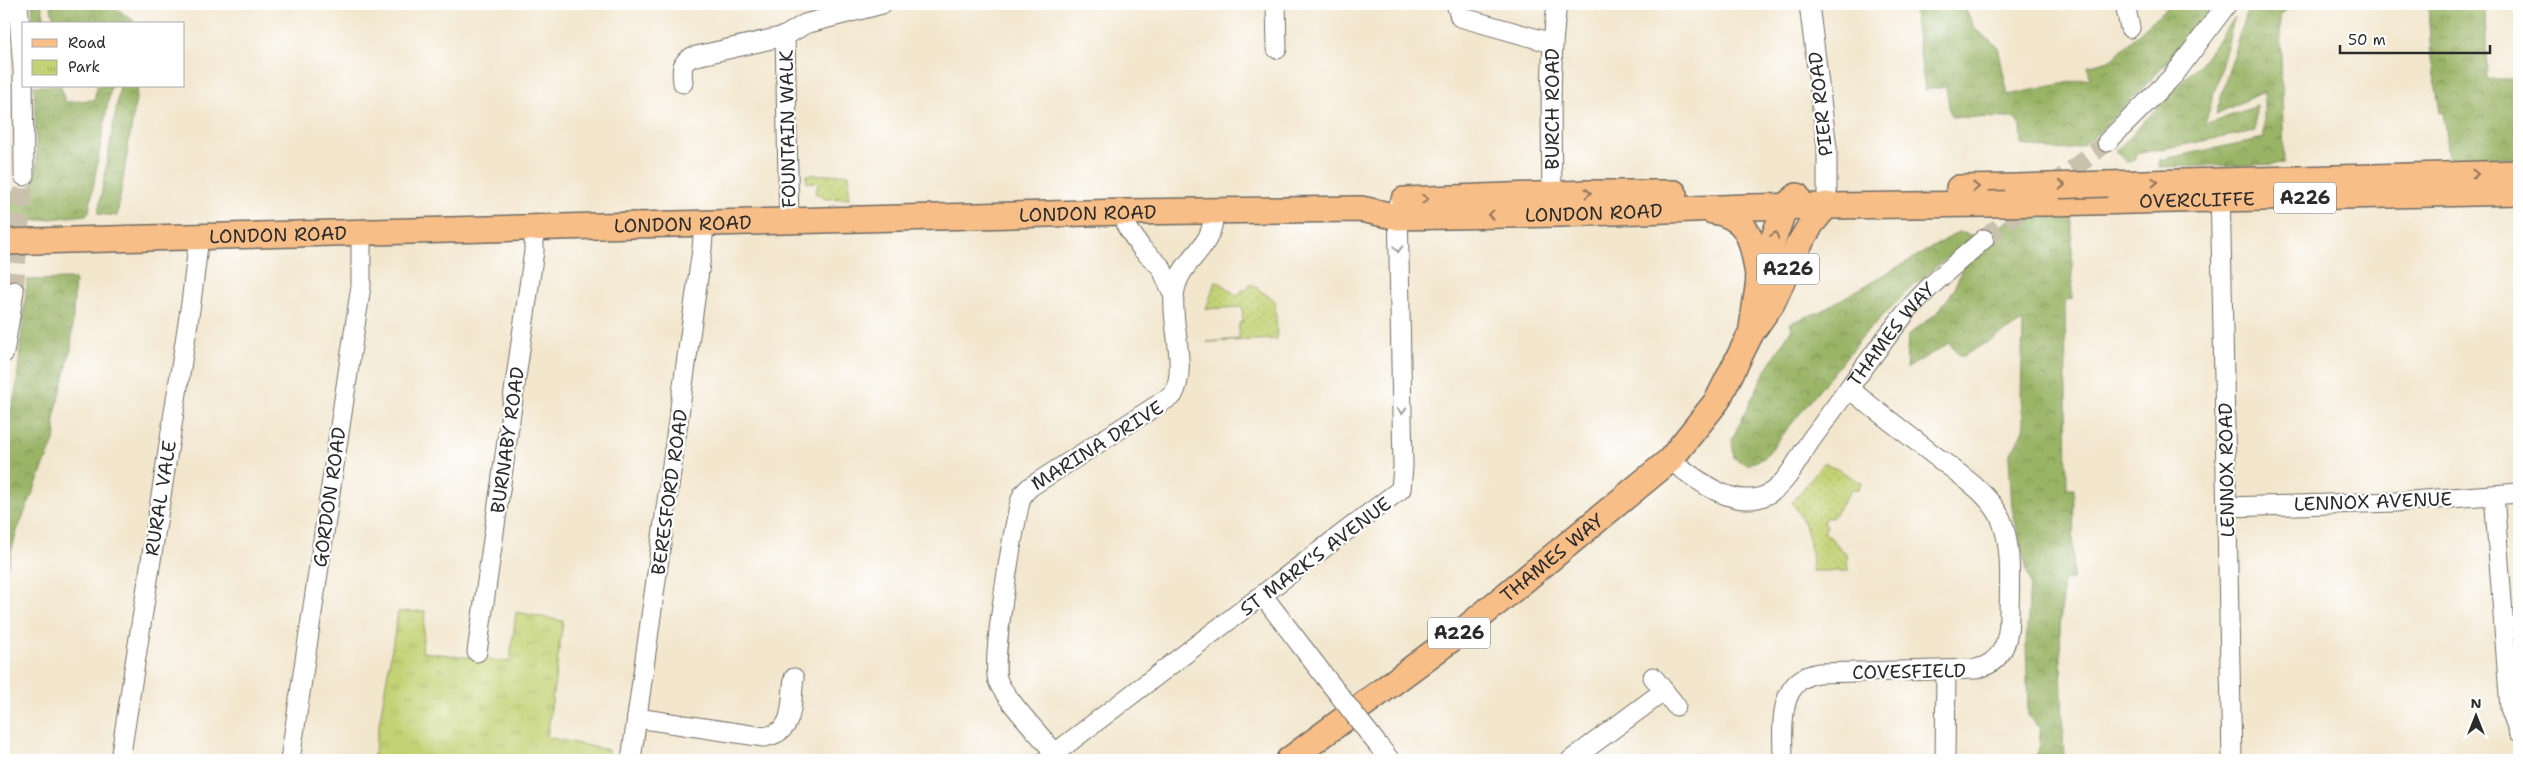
<svg xmlns="http://www.w3.org/2000/svg" width="2523" height="764" font-family="'Shantell Sans',sans-serif">
	<style>
		.grass { fill: url(#grass-dots); stroke: #777e50 }
		.forest { fill: url(#forest-crowns); stroke: #627048 }
		.park { fill: url(#park-tufts); stroke: #777e50 }
		.lines { fill: none; stroke-linecap: round; stroke-linejoin: round }
		.minor-tunnel { stroke: #cac1ad; stroke-width: 19; stroke-dasharray: 19 9; stroke-linecap: butt }
		.minor-casing { stroke: #716c64; stroke-width: 21 }
		.major-casing { stroke: #716c64; stroke-width: 28 }
		.minor { stroke: #fff; stroke-width: 19 }
		.major { stroke: #f7be88; stroke-width: 25 }
		.minor-bridge-casing { stroke: #716c64; stroke-width: 21; stroke-linecap: butt }
		.major-bridge-casing { stroke: #716c64; stroke-width: 28; stroke-linecap: butt }
		.minor-bridge { stroke: #fff; stroke-width: 19 }
		.major-bridge { stroke: #f7be88; stroke-width: 25 }
		.oneway { stroke: #91745a }
		.oneway2 { stroke: #a0a0a0 }
		.labels { text-anchor: middle; stroke-width: 4.5; stroke-linejoin: round; paint-order: stroke }
		.shield { fill: #fff; stroke: #6b6b6b; stroke-width: 1 }
		.shield-label { font-size: 18px; font-weight: bold; fill: #2b2b2b }
		.street-label { font-size: 19px; fill: #2b2b2b; stroke: #fff }
	</style>
	<defs>
		<pattern id="grass-dots" width="8" height="8" patternUnits="userSpaceOnUse" patternTransform="scale(1.25)"><rect width="8" height="8" fill="#c3d274"/><path d="M2 2h.1M6 6h.1" fill="none" stroke="#a8b465" stroke-width="1.8" stroke-linecap="round"/></pattern>
		<pattern id="forest-crowns" width="20" height="18" patternUnits="userSpaceOnUse" patternTransform="scale(1.25)"><rect width="20" height="18" fill="#9ab466"/><path d="M2 6a3 3 0 1 1 6 0M12 15a3 3 0 1 1 6 0" fill="none" stroke="#7e9354"/></pattern>
		<pattern id="park-tufts" width="24" height="20" patternUnits="userSpaceOnUse" patternTransform="scale(1.25)"><rect width="24" height="20" fill="#c3d274"/><path d="M3 7l-1-3M5 7V3M7 7l1-3M15 17l-1-3M17 17v-4M19 17l1-3" fill="none" stroke="#a8b465"/></pattern>
	</defs>
	<rect width="100%" height="100%" fill="#fff"/>
	<filter id="ink" filterUnits="userSpaceOnUse"><feTurbulence type="fractalNoise" baseFrequency=".02" numOctaves="2"/><feDisplacementMap in="SourceGraphic" scale="10" xChannelSelector="R" yChannelSelector="G"/><feConvolveMatrix kernelMatrix="1 2 1 2 8 2 1 2 1" color-interpolation-filters="sRGB"/></filter>
	<filter id="wash" filterUnits="userSpaceOnUse"><feTurbulence type="fractalNoise" baseFrequency=".0096" numOctaves="4" result="noise"/><feDisplacementMap in="SourceGraphic" scale="20" xChannelSelector="R" yChannelSelector="G"/><feGaussianBlur stdDeviation="1.12" result="paint"/><feColorMatrix in="noise" values="0 0 0 0 0 0 0 0 0 0 0 0 0 0 0 0 0 1.4 0 .05"/><feComposite in="paint" operator="in"/></filter>
	<g filter="url(#wash)">
		<rect width="100%" height="100%" fill="#f2e6cd"/>
		<path class="grass" d="M 849,174 L 849,198 L 826,199 L 815,193 L 818,185 L 815,182 L 807,183 L 806,175 Z
			M 1216,280 L 1237,296 L 1243,289 L 1245,291 L 1251,284 L 1275,301 L 1277,339 L 1207,342 L 1239,339 L 1239,323 L 1243,322 L 1242,307 L 1206,309 Z
			M 1824,462 L 1862,483 L 1858,489 L 1852,489 L 1832,518 L 1827,517 L 1824,522 L 1827,526 L 1824,531 L 1847,555 L 1848,571 L 1812,571 C 1812,545 1808,525 1792,503 Z"/>
		<path class="forest" d="M 32,4 L 41,4 L 46,24 L 33,24 Z
			M 50,4 L 110,4 L 133,20 L 135,24 L 55,24 Z
			M 1913,4 L 1963,4 L 1976,30 L 1998,47 L 2008,95 L 2090,78 L 2088,66 L 2112,59 L 2170,4 L 2214,4 C 2185,45 2152,80 2116,115 C 2105,126 2093,141 2078,147 C 2066,153 2035,147 2022,145 L 2021,126 L 2015,118 L 1953,117 L 1950,112 L 1946,87 L 1925,90 Z
			M 2252,4 L 2294,4 L 2280,15 L 2284,164 L 2159,167 L 2159,160 L 2264,138 L 2264,92 L 2216,114 L 2245,15 Z
			M 2428,4 L 2485,4 L 2487,79 L 2519,79 L 2519,158 L 2449,159 L 2444,111 L 2440,112 L 2431,58 Z
			M 2235,17 L 2205,125 L 2256,106 L 2255,131 L 2135,154 L 2135,160 L 2128,162 L 2115,152 L 2202,61 Z
			M 34,86 L 61,86 L 65,102 L 94,100 L 97,86 L 111,86 L 89,211 L 86,215 L 22,222 L 4,221 L 4,191 L 26,191 L 34,182 L 37,165 Z
			M 120,86 L 138,86 L 117,216 L 98,214 Z
			M 2072,215 L 2072,299 L 2065,300 L 2067,488 L 2074,488 L 2073,578 L 2063,582 L 2060,630 L 2064,760 L 2035,760 L 2040,745 L 2040,729 L 2028,716 L 2026,643 L 2030,584 L 2012,508 L 2009,456 L 2024,430 L 2021,399 L 2023,322 L 1961,357 L 1949,343 L 1906,369 L 1908,335 L 1938,312 L 1955,288 L 1967,254 L 2007,221 Z
			M 1959,232 L 1974,236 L 1914,285 L 1863,336 L 1764,458 L 1747,465 L 1734,458 L 1732,439 L 1765,372 L 1792,328 L 1790,323 L 1819,312 Z
			M 75,279 L 71,349 L 54,418 L 56,436 L 17,531 L 4,579 L 4,437 L 16,391 L 27,280 Z"/>
		<path class="park" d="M 425,611 L 422,652 L 510,662 L 516,612 L 563,621 L 547,737 L 608,750 L 607,760 L 373,760 L 398,612 Z"/>
	</g>
	<g filter="url(#ink)">
		<g class="lines">
			<path class="minor-tunnel" d="M 1984,239 L 2107,142
				M 14,291 L 24,176"/>
			<g class="minor-casing">
				<g id="minor">
					<path d="M 18,4 L 23,70 L 24,176"/>
					<path d="M 1276,4 L 1277,49"/>
					<path d="M 1456,4 L 1460,17 L 1552,43"/>
					<path d="M 1809,4 L 1827,148 L 1827,205"/>
					<path d="M 2125,4 L 2130,28"/>
					<path d="M 785,36 L 789,222"/>
					<path d="M 683,83 C 682,71 680,63 692,57 L 785,36 L 805,24 L 882,4"/>
					<path d="M 2107,142 L 2174,75 L 2227,4"/>
					<path d="M 2220,187 L 2232,760"/>
					<path d="M 1552,207 C 1552,139 1548,72 1557,4"/>
					<path d="M 1125,212 L 1127,227 L 1142,249 L 1161,267 L 1174,296"/>
					<path d="M 4,353 L 14,291"/>
					<path id="s1" d="M 1670,460 C 1695,478 1726,505 1758,498 C 1785,492 1798,457 1813,437 C 1845,394 1875,350 1909,309 C 1931,283 1958,262 1984,239"/>
					<path d="M 2494,495 L 2510,708 L 2519,732"/>
					<path d="M 2227,507 L 2396,502 L 2519,493"/>
					<path d="M 1263,596 L 1329,682"/>
					<path d="M 477,652 L 534,251 L 534,228"/>
					<path d="M 1653,677 L 1676,706"/>
					<path d="M 637,718 L 764,737 C 796,732 790,706 794,678"/>
					<path d="M 1378,745 L 1390,760"/>
					<path d="M 1055,753 C 1041,736 1005,699 998,681 C 990,662 1014,528 1020,502 L 1023,494 L 1030,487 L 1173,395 C 1188,369 1171,325 1174,296 C 1178,258 1213,253 1214,212"/>
					<path d="M 120,760 L 191,303 L 199,237"/>
					<path d="M 290,760 L 361,286 L 361,233"/>
					<path d="M 631,760 L 702,249 L 704,224"/>
					<path d="M 1046,760 L 1401,489 L 1403,467 L 1398,205"/>
					<path d="M 1571,760 L 1664,691"/>
					<path d="M 1783,760 C 1783,729 1776,680 1818,673 L 1976,669 C 2002,663 2009,642 2009,617 C 2009,587 2013,548 2001,519 C 1990,493 1952,469 1930,452 C 1903,431 1876,410 1849,389"/>
					<path d="M 1945,760 L 1946,670"/>
				</g>
			</g>
			<g class="major-casing">
				<g id="major">
					<path d="M 2107,184 L 2519,173"/>
					<path d="M 1959,188 L 2017,187"/>
					<path d="M 1404,200 L 1588,193 L 1674,193"/>
					<path id="s2" d="M 2048,203 L 2519,192"/>
					<path d="M 1712,211 C 1753,217 1752,245 1759,280"/>
					<path id="s3" d="M 33,241 L 1125,212 L 1361,209 L 1398,217 L 1560,214 L 1747,207 L 1988,204"/>
					<path d="M 1752,328 L 1759,280 L 1785,206 L 1797,196"/>
					<path id="s4" d="M 1289,760 L 1465,629 L 1670,460 L 1717,401 L 1751,333 L 1772,303 L 1798,246 L 1812,223 L 1827,205"/>
				</g>
			</g>
			<use href="#minor" class="minor"/>
			<use href="#major" class="major"/>
			<g class="minor-bridge-casing">
				<path id="minor-bridge" d="M 1329,682 L 1378,745"/>
			</g>
			<g class="major-bridge-casing">
				<path id="major-bridge" d="M 2017,187 L 2107,184
					M 1988,204 L 2048,203
					M 9,242 L 33,241"/>
			</g>
			<use href="#minor-bridge" class="minor-bridge"/>
			<use href="#major-bridge" class="major-bridge"/>
		</g>
		<defs><path id="oneway-chevron" d="M-2-3.5L2.5 0L-2 3.5" fill="none" stroke-width="1.6" stroke-linecap="round" stroke-linejoin="round" transform="scale(1.25)"/></defs>
		<g class="oneway">
			<use href="#oneway-chevron" transform="translate(2475 174) rotate(-1)"/>
			<use href="#oneway-chevron" transform="translate(2155 182) rotate(-2)"/>
			<use href="#oneway-chevron" transform="translate(2062 185) rotate(-2)"/>
			<use href="#oneway-chevron" transform="translate(1976 187) rotate(-1)"/>
			<use href="#oneway-chevron" transform="translate(1588 193) rotate(-1)"/>
			<use href="#oneway-chevron" transform="translate(1425 199) rotate(-2)"/>
			<use href="#oneway-chevron" transform="translate(1491 215) rotate(179)"/>
			<use href="#oneway-chevron" transform="translate(1775 235) rotate(-72)"/>
		</g>
		<g class="oneway2">
			<use href="#oneway-chevron" transform="translate(1398 249) rotate(89)"/>
			<use href="#oneway-chevron" transform="translate(1402 411) rotate(89)"/>
		</g>
	</g>
	<g class="labels">
		<g class="shield">
			<rect x="2274" y="182.5" width="62" height="31" rx="4"/>
			<rect x="1757" y="253.5" width="62" height="31" rx="4"/>
			<rect x="1428" y="617.5" width="62" height="31" rx="4"/>
		</g>
		<g class="shield-label">
			<text x="2305" y="204">A226</text>
			<text x="1788" y="275">A226</text>
			<text x="1459" y="639">A226</text>
		</g>
		<g class="street-label">
			<text transform="translate(1820 104) rotate(-96)" y="7">PIER ROAD</text>
			<text transform="translate(1552 109) rotate(-90)" y="7">BURCH ROAD</text>
			<text transform="translate(787 129) rotate(-91)" y="7">FOUNTAIN WALK</text>
			<text dy="7" stroke="none"><textPath href="#s2" startOffset="149">OVERCLIFFE</textPath></text>
			<text dy="7" stroke="none"><textPath href="#s3" startOffset="1562">LONDON ROAD</textPath></text>
			<text dy="7" stroke="none"><textPath href="#s3" startOffset="1055">LONDON ROAD</textPath></text>
			<text dy="7" stroke="none"><textPath href="#s3" startOffset="650">LONDON ROAD</textPath></text>
			<text dy="7" stroke="none"><textPath href="#s3" startOffset="245">LONDON ROAD</textPath></text>
			<text dy="7" stroke="none"><textPath href="#s1" startOffset="312">THAMES WAY</textPath></text>
			<text transform="translate(507 440) rotate(-82)" y="7">BURNABY ROAD</text>
			<text transform="translate(1097 445) rotate(-32)" y="7">MARINA DRIVE</text>
			<text transform="translate(2226 470) rotate(-91)" y="7">LENNOX ROAD</text>
			<text transform="translate(669 492) rotate(-82)" y="7">BERESFORD ROAD</text>
			<text transform="translate(329 497) rotate(-82)" y="7">GORDON ROAD</text>
			<text transform="translate(160 498) rotate(-81)" y="7">RURAL VALE</text>
			<text transform="translate(2373 501) rotate(-2)" y="7">LENNOX AVENUE</text>
			<text transform="translate(1315 556) rotate(-37)" y="7">ST MARK'S AVENUE</text>
			<text dy="7" stroke="none"><textPath href="#s4" startOffset="332">THAMES WAY</textPath></text>
			<text transform="translate(1909 671) rotate(-1)" y="7">COVESFIELD</text>
		</g>
	</g>
	<rect width="2523" height="764" fill="none" stroke="#fff" stroke-width="20"/>
	<rect x="22" y="22" width="162" height="65" fill="#ffffff" stroke="#aaaaaa"/>
	<rect x="32" y="39" width="25" height="8" fill="#f7be88" stroke="#aaaaaa"/>
	<text x="68" y="48" font-size="15" fill="#2b2b2b">Road</text>
	<rect x="32" y="60" width="25" height="15" fill="url(#park-tufts)" stroke="#aaaaaa"/>
	<text x="68" y="72" font-size="15" fill="#2b2b2b">Park</text>
	<g transform="translate(2476 716)" stroke="#ffffff" stroke-width="4" paint-order="stroke">
	<path d="M0-4L9 19L0 12L-9 19Z" fill="#2b2b2b"/>
	<text y="-8" font-size="14" font-weight="bold" text-anchor="middle" fill="#2b2b2b">N</text>
	</g>
	<path d="M2340 45v8h150v-8" fill="none" stroke="#2b2b2b" stroke-width="2.5"/>
	<text x="2348" y="45" font-size="15" fill="#2b2b2b" stroke="#ffffff" stroke-width="4" paint-order="stroke">50 m</text>
</svg>
